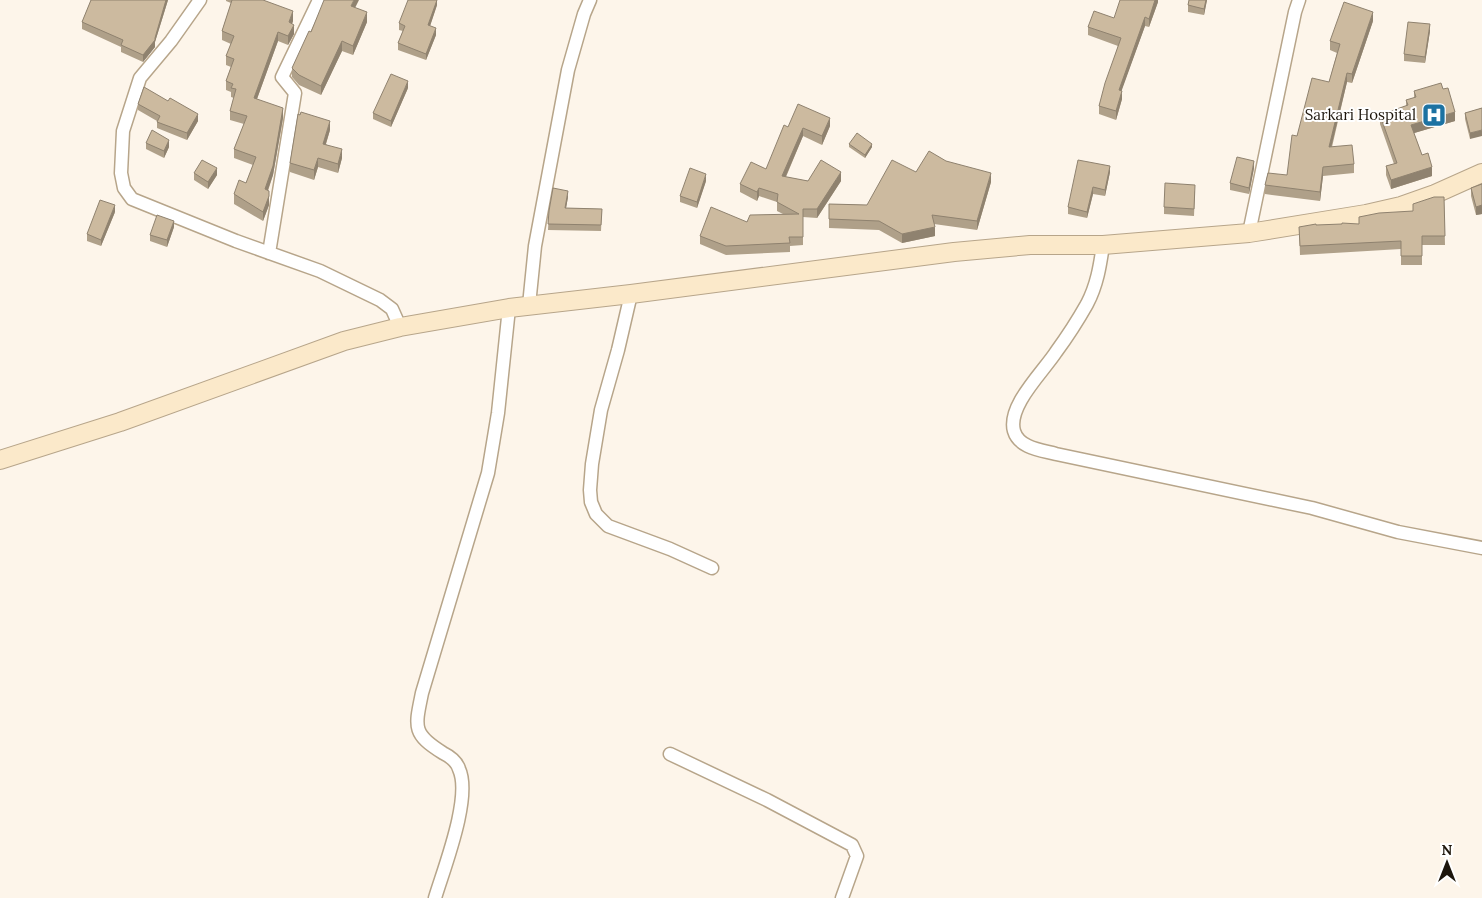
<svg xmlns="http://www.w3.org/2000/svg" width="1482" height="898" font-family="Lora,serif">
	<style>
		.lines { fill: none; stroke-linecap: round; stroke-linejoin: round }
		.minor-casing { stroke: #b7a58a; stroke-width: 15 }
		.secondary-casing { stroke: #b7a58a; stroke-width: 20 }
		.minor { stroke: #fff; stroke-width: 12 }
		.secondary { stroke: #fbe9ca; stroke-width: 18 }
		.wall { fill: #afa089 }
		.shaded-wall { fill: #8f826f }
		.building { fill: #ccba9f; stroke: #8f826f }
		.labels { text-anchor: middle; stroke-width: 4; stroke-linejoin: round; paint-order: stroke }
		.poi-label { font-size: 15px; fill: #1d160c; stroke: #fff; text-anchor: end }
	</style>
	<rect width="100%" height="100%" fill="#fdf5ea"/>
	<g class="lines">
		<g class="minor-casing">
			<path id="minor" d="M 200,0 L 171,41 L 140,78 L 123,131 L 121,173 L 124,188 L 132,199 L 236,241 L 320,271 L 380,300 L 392,309 L 400,327
				M 1249,233 L 1295,12 L 1299,0
				M 1103,245 C 1100,266 1097,285 1087,304 C 1078,320 1067,337 1056,352 C 1043,372 1007,406 1014,431 C 1019,448 1041,450 1056,454 L 1312,508 L 1398,532 L 1482,548
				M 269,253 L 295,93 L 282,77 L 319,0
				M 631,294 L 618,350 L 601,410 L 592,464 L 590,490 L 591,502 L 596,514 L 608,526 L 670,549 L 712,568
				M 529,305 L 535,246 L 568,70 L 584,14 L 590,0
				M 670,754 L 767,800 L 852,845 L 857,856 L 842,898
				M 435,898 C 444,868 472,797 459,769 C 457,762 449,756 443,753 C 412,734 415,727 422,693 L 488,473 L 498,413 L 509,308"/>
		</g>
		<g class="secondary-casing">
			<path id="secondary" d="M 0,460 L 120,422 L 344,341 L 400,327 L 509,308 L 631,294 L 954,252 L 1030,245 L 1103,245 L 1249,233 L 1366,214 L 1401,206 L 1435,194 L 1482,173"/>
		</g>
		<use href="#minor" class="minor"/>
		<use href="#secondary" class="secondary"/>
	</g>
	<path class="wall" d="M 91,0 L 168,0 L 155,42 L 155,47 L 143,62 L 121,52 L 121,47 L 82,29 L 82,22 Z
		M 226,0 L 263,0 L 293,21 L 292,24 L 294,34 L 288,45 L 278,41 L 257,99 L 283,118 L 273,175 L 268,191 L 269,200 L 269,205 L 263,221 L 234,204 L 234,194 L 246,183 L 253,165 L 234,158 L 234,149 L 244,124 L 230,120 L 230,111 L 234,98 L 231,97 L 231,92 L 226,90 L 226,81 L 231,67 L 226,65 L 226,56 L 231,44 L 222,40 L 222,31 L 231,3 L 226,1 Z
		M 437,0 L 437,5 L 430,26 L 436,35 L 426,60 L 398,50 L 398,43 L 403,31 L 399,30 L 399,23 Z
		M 1158,0 L 1158,2 L 1149,27 L 1145,26 L 1121,91 L 1122,99 L 1116,120 L 1099,114 L 1099,106 L 1118,46 L 1088,35 L 1088,27 L 1114,18 Z
		M 1189,0 L 1207,0 L 1204,15 L 1188,12 L 1188,5 Z
		M 355,8 L 367,22 L 353,55 L 342,51 L 321,95 L 299,85 L 292,77 L 292,68 L 311,32 Z
		M 1373,21 L 1352,83 L 1347,82 L 1332,147 L 1354,164 L 1354,173 L 1323,176 L 1320,201 L 1265,194 L 1265,185 L 1287,175 L 1297,136 L 1329,82 L 1337,53 L 1330,50 L 1330,41 Z
		M 1430,31 L 1425,63 L 1404,61 L 1404,54 Z
		M 408,88 L 391,127 L 373,119 L 373,113 Z
		M 1414,91 L 1455,121 L 1414,133 L 1422,155 L 1432,176 L 1391,189 L 1386,175 L 1386,166 L 1394,164 L 1380,124 L 1380,115 L 1406,106 L 1406,100 L 1414,98 Z
		M 168,101 L 198,121 L 187,140 L 157,128 L 157,121 L 138,110 L 138,104 Z
		M 1482,108 L 1470,139 L 1465,119 L 1465,113 Z
		M 830,126 L 822,145 L 803,136 L 786,177 L 808,181 L 841,181 L 817,218 L 803,217 L 803,245 L 790,246 L 790,252 L 726,255 L 700,244 L 700,236 L 747,222 L 783,214 L 777,211 L 777,202 L 759,196 L 757,201 L 740,192 L 740,184 L 766,169 L 788,127 Z
		M 330,130 L 326,144 L 342,158 L 338,173 L 318,167 L 314,180 L 290,172 L 290,163 Z
		M 146,143 L 169,147 L 164,158 L 146,149 Z
		M 849,144 L 872,147 L 865,158 L 849,147 Z
		M 946,161 L 991,182 L 977,230 L 934,224 L 935,236 L 902,243 L 879,230 L 829,228 L 829,204 L 867,205 L 916,172 Z
		M 1254,168 L 1249,194 L 1230,190 L 1230,183 Z
		M 1110,172 L 1105,196 L 1093,194 L 1087,218 L 1068,214 L 1068,207 Z
		M 194,173 L 217,175 L 208,189 L 194,180 Z
		M 706,181 L 697,208 L 680,202 L 680,196 Z
		M 1482,184 L 1482,214 L 1476,215 L 1471,196 L 1471,188 Z
		M 1195,191 L 1194,216 L 1164,214 L 1164,207 Z
		M 568,197 L 566,208 L 602,209 L 601,231 L 548,230 L 549,211 Z
		M 1444,197 L 1445,245 L 1422,245 L 1422,265 L 1401,265 L 1401,249 L 1300,255 L 1299,227 L 1359,224 L 1359,217 L 1413,211 Z
		M 115,212 L 101,246 L 87,241 L 87,234 Z
		M 174,227 L 167,247 L 150,241 L 150,235 Z"/>
	<path class="shaded-wall" d="M 166,0 L 168,0 L 155,42 L 155,47 L 143,62 L 143,55 L 155,38 Z
		M 354,0 L 359,0 L 351,16 L 351,6 Z
		M 437,0 L 437,5 L 428,32 L 428,25 Z
		M 1155,0 L 1158,0 L 1158,2 L 1149,27 L 1149,19 Z
		M 1206,0 L 1207,0 L 1204,15 L 1204,9 Z
		M 293,11 L 293,21 L 289,32 L 289,22 Z
		M 367,12 L 367,22 L 353,55 L 353,46 Z
		M 1373,12 L 1373,21 L 1352,83 L 1352,74 Z
		M 1145,17 L 1145,26 L 1119,98 L 1119,90 Z
		M 1430,24 L 1430,31 L 1425,63 L 1425,57 Z
		M 294,25 L 294,34 L 288,45 L 288,36 Z
		M 436,28 L 436,35 L 426,60 L 426,54 Z
		M 278,32 L 278,41 L 254,107 L 254,98 Z
		M 342,41 L 342,51 L 321,95 L 321,86 Z
		M 1347,73 L 1347,82 L 1329,156 L 1329,147 Z
		M 408,81 L 408,88 L 391,127 L 391,121 Z
		M 1122,91 L 1122,99 L 1116,120 L 1116,111 Z
		M 283,108 L 283,118 L 273,175 L 265,198 L 265,189 Z
		M 1455,112 L 1455,121 L 1411,134 L 1411,125 Z
		M 198,114 L 198,121 L 187,140 L 187,133 Z
		M 830,118 L 830,126 L 822,145 L 822,136 Z
		M 330,121 L 330,130 L 323,153 L 323,144 Z
		M 803,128 L 803,136 L 782,185 L 782,176 Z
		M 1482,130 L 1482,136 L 1470,139 L 1470,133 Z
		M 169,140 L 169,147 L 164,158 L 164,151 Z
		M 872,144 L 872,147 L 865,158 L 865,155 Z
		M 342,149 L 342,158 L 338,173 L 338,164 Z
		M 318,158 L 318,167 L 314,180 L 314,170 Z
		M 1254,161 L 1254,168 L 1249,194 L 1249,188 Z
		M 1110,166 L 1110,172 L 1105,196 L 1105,190 Z
		M 1323,167 L 1323,176 L 1320,201 L 1320,192 Z
		M 1432,167 L 1432,176 L 1391,189 L 1391,180 Z
		M 217,168 L 217,175 L 208,189 L 208,182 Z
		M 841,172 L 841,181 L 817,218 L 817,209 Z
		M 991,173 L 991,182 L 977,230 L 977,221 Z
		M 706,174 L 706,181 L 697,208 L 697,202 Z
		M 1093,187 L 1093,194 L 1087,218 L 1087,212 Z
		M 759,188 L 759,196 L 757,201 L 757,192 Z
		M 269,191 L 269,205 L 263,221 L 263,212 Z
		M 568,191 L 568,197 L 565,214 L 565,208 Z
		M 115,205 L 115,212 L 101,246 L 101,240 Z
		M 1482,205 L 1482,214 L 1476,215 L 1476,207 Z
		M 174,221 L 174,227 L 167,247 L 167,240 Z
		M 935,227 L 935,236 L 902,243 L 902,234 Z"/>
	<path class="building" d="M 91,0 L 166,0 L 155,38 L 155,40 L 143,55 L 121,45 L 123,40 L 82,22 Z
		M 232,0 L 263,0 L 293,11 L 289,22 L 294,25 L 288,36 L 278,32 L 254,98 L 283,108 L 273,166 L 265,189 L 269,191 L 269,196 L 263,212 L 234,194 L 239,180 L 246,183 L 256,157 L 234,149 L 247,116 L 230,111 L 236,89 L 231,88 L 233,84 L 226,81 L 234,59 L 226,56 L 234,36 L 222,31 Z
		M 324,0 L 354,0 L 351,6 L 367,12 L 353,46 L 342,41 L 321,86 L 299,75 L 292,68 L 309,31 L 311,32 Z
		M 408,0 L 437,0 L 428,25 L 436,28 L 426,54 L 398,43 L 405,26 L 399,23 Z
		M 1120,0 L 1155,0 L 1149,19 L 1145,17 L 1119,90 L 1122,91 L 1116,111 L 1099,106 L 1105,83 L 1121,38 L 1088,27 L 1094,11 L 1114,18 Z
		M 1189,0 L 1206,0 L 1204,9 L 1188,5 Z
		M 1344,2 L 1373,12 L 1352,74 L 1347,73 L 1329,147 L 1352,145 L 1354,164 L 1323,167 L 1320,192 L 1265,185 L 1268,173 L 1287,175 L 1292,135 L 1297,136 L 1312,78 L 1329,82 L 1340,44 L 1330,41 Z
		M 1408,22 L 1430,24 L 1425,57 L 1404,54 Z
		M 391,74 L 408,81 L 391,121 L 373,113 Z
		M 1441,83 L 1443,89 L 1448,88 L 1455,112 L 1411,125 L 1422,155 L 1428,153 L 1432,167 L 1391,180 L 1386,166 L 1397,163 L 1380,115 L 1408,105 L 1406,100 L 1416,97 L 1414,91 Z
		M 144,87 L 168,101 L 170,98 L 198,114 L 187,133 L 157,122 L 160,116 L 138,104 Z
		M 798,104 L 830,118 L 822,136 L 803,128 L 782,176 L 808,181 L 821,160 L 841,172 L 817,209 L 803,209 L 803,237 L 789,237 L 790,243 L 726,246 L 700,236 L 711,207 L 747,222 L 750,215 L 799,214 L 777,202 L 778,194 L 759,188 L 757,192 L 740,184 L 751,162 L 766,169 L 784,125 L 788,127 Z
		M 1482,108 L 1482,130 L 1470,133 L 1465,113 Z
		M 301,112 L 330,121 L 323,144 L 342,149 L 338,164 L 318,158 L 314,170 L 290,163 L 298,114 L 300,115 Z
		M 152,130 L 169,140 L 164,151 L 146,143 Z
		M 857,133 L 872,144 L 865,155 L 849,144 Z
		M 929,151 L 946,161 L 991,173 L 977,221 L 932,215 L 935,227 L 902,234 L 879,221 L 829,219 L 829,204 L 867,205 L 892,160 L 916,172 Z
		M 1237,157 L 1254,161 L 1249,188 L 1230,183 Z
		M 202,160 L 217,168 L 208,182 L 194,173 Z
		M 1078,160 L 1110,166 L 1105,190 L 1093,187 L 1087,212 L 1068,207 Z
		M 690,168 L 706,174 L 697,202 L 680,196 Z
		M 1165,183 L 1195,185 L 1194,209 L 1164,207 Z
		M 1482,184 L 1482,205 L 1476,207 L 1471,188 Z
		M 553,188 L 568,191 L 565,208 L 602,209 L 601,225 L 548,224 L 549,211 Z
		M 1434,197 L 1444,197 L 1445,236 L 1422,236 L 1422,256 L 1401,256 L 1401,241 L 1300,246 L 1299,227 L 1316,224 L 1316,225 L 1342,224 L 1342,223 L 1359,224 L 1359,217 L 1379,213 L 1413,211 L 1413,204 Z
		M 100,200 L 115,205 L 101,240 L 87,234 Z
		M 157,215 L 174,221 L 167,240 L 150,235 Z"/>
	<defs>
		<g id="hospital-square" transform="scale(1.25)"><rect x="-9" y="-9" width="18" height="18" rx="4" fill="#1c72a2" stroke="#fff"/><path d="M-5-5h3v3.5h4V-5h3V5h-3V1.5h-4V5h-3Z" fill="#fff"/></g>
	</defs>
	<g fill-rule="evenodd">
		<use href="#hospital-square" x="1434" y="115"/>
	</g>
	<g class="labels">
		<g class="poi-label">
			<text x="1416" y="120">Sarkari Hospital</text>
		</g>
	</g>
	<g transform="translate(1447 863)" stroke="#ffffff" stroke-width="4" paint-order="stroke">
	<path d="M0-4L9 19L0 12L-9 19Z" fill="#1d160c"/>
	<text y="-8" font-size="14" font-weight="bold" text-anchor="middle" fill="#1d160c">N</text>
	</g>
</svg>
